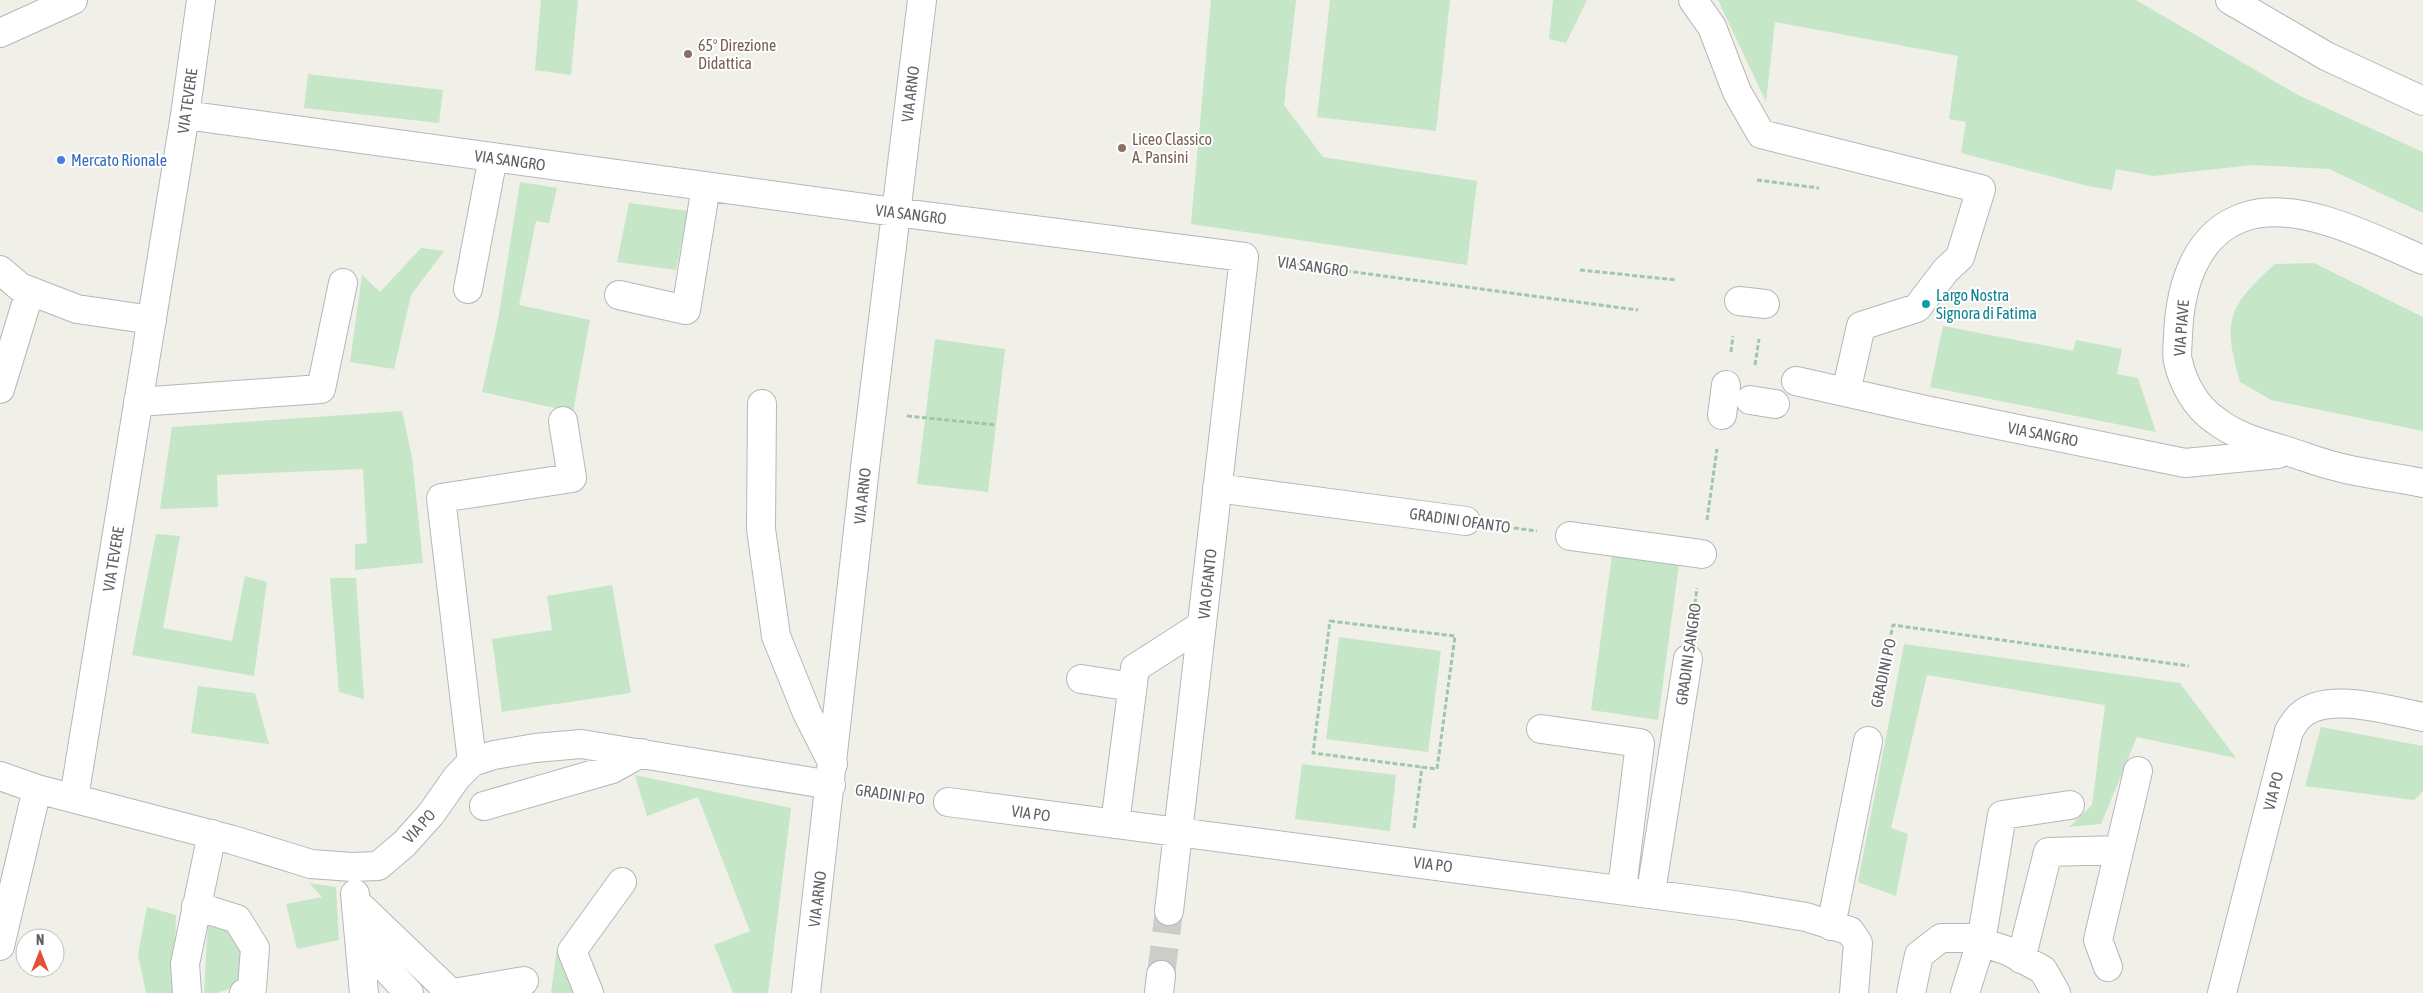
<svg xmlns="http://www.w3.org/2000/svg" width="2423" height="993" font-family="'Asap Condensed',sans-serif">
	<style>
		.green { fill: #c5e7c7 }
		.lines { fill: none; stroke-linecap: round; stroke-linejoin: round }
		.minor-tunnel { stroke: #ccccc8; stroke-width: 28; stroke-dasharray: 28 14; stroke-linecap: butt }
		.minor-casing { stroke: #b5b7bb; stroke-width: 30 }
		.path { stroke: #9fc7ac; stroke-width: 3; stroke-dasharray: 5 2.5; stroke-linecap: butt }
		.minor { stroke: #fff; stroke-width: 28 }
		.education-dot { fill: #8d6e63; stroke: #fff; stroke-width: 2 }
		.shop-dot { fill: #3f7fe0; stroke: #fff; stroke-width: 2 }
		.culture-dot { fill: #0f9aa8; stroke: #fff; stroke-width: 2 }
		.labels { text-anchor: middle; stroke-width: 4; stroke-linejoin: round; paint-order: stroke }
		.education-label { font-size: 16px; fill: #785e54; stroke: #fff; text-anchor: start }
		.street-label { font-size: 16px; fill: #5f6267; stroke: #fff }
		.shop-label { font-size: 16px; fill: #366cbe; stroke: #fff; text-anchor: start }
		.culture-label { font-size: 16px; fill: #0d838f; stroke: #fff; text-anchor: start }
	</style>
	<rect width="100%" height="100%" fill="#f0efe8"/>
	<path class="green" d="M 541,0 L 578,0 L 571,75 L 535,70 Z
		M 1211,0 L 1296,0 L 1284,105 L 1323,157 L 1477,181 L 1467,265 L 1191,224 Z
		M 1330,0 L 1450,0 L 1436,131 L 1317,117 Z
		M 1553,0 L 1587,0 L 1566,43 L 1549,39 Z
		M 1718,0 L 2136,0 L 2298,95 L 2423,152 L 2423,213 L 2329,169 L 2252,165 L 2153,176 L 2116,169 L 2112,190 L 2088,186 L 1961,153 L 1966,122 L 1949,119 L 1958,56 L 1775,22 L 1766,102 Z
		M 308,74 L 443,90 L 439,123 L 304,108 Z
		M 520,182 L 557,188 L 549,223 L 536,221 L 519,305 L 590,320 L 573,412 L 482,392 L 498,320 Z
		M 629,203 L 688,211 L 676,270 L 617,262 Z
		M 421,248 L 444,251 L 411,295 L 394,369 L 350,362 L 362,275 L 380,292 Z
		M 2314,263 L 2423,317 L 2423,431 L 2271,400 L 2240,382 C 2222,319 2228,307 2275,264 Z
		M 1943,326 L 2073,351 L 2076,340 L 2122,349 L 2117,374 L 2138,378 L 2156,432 L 1930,387 Z
		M 935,339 L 1005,349 L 988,492 L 917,484 Z
		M 402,411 L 412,457 L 423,563 L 355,570 L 355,544 L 367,543 L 363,469 L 217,475 L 218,507 L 160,509 L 172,427 Z
		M 156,534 L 180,536 L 163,628 L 232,641 L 245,576 L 267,582 L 254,676 L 132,655 Z
		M 1612,555 L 1679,564 L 1658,720 L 1591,710 Z
		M 330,578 L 356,578 L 364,699 L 339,692 Z
		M 612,585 L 631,693 L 502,712 L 492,639 L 552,630 L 547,596 Z
		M 1339,637 L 1441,651 L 1428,752 L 1326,739 Z
		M 1904,644 L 2180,683 L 2236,758 L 2137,737 L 2101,824 L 2069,827 L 2092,805 L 2105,705 L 1927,675 L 1891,828 L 1908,834 L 1896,896 L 1858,882 Z
		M 198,686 L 255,693 L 269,744 L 191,733 Z
		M 2321,727 L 2423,746 L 2423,791 L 2414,800 L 2305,786 Z
		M 1302,764 L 1396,775 L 1390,831 L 1295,819 Z
		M 635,775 L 791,808 L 768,993 L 733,993 L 714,945 L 750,931 L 698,797 L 647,816 Z
		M 309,883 L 336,887 L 339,940 L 297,949 L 286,904 L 322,897 Z
		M 147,907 L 176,915 L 173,993 L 146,993 L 138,955 Z
		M 208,919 L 241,932 L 241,985 L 217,993 L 204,993 Z
		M 557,949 L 575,993 L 551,993 Z"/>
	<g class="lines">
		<path class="minor-tunnel" d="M 1161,975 L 1169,911"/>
		<g class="minor-casing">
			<path id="minor" d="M 1693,0 L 1712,27 L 1737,92 L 1761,134 L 1981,189 L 1960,257 L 1946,270 L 1917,308 L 1861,326 L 1846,392
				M 2230,0 L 2326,56 L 2423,101
				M 0,33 L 73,0
				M 185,115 L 895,212 L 1244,257 L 1169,911
				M 2423,260 C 2374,239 2300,200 2247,216 C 2195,232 2180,287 2178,335 C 2178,343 2176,354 2178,361 C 2183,384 2196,407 2215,420 C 2237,437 2261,443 2287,451 C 2303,456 2318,462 2334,466 C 2363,474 2394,477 2423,483
				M 0,270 L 20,287 L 77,309 L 152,320
				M 468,289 L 493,157
				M 619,295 L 686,310 L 706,186
				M 1739,301 L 1765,304
				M 1796,381 L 1925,410 L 2185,463 L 2278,454
				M 0,389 L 30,291
				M 1750,400 L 1775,404
				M 138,402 L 321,389 L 343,283
				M 762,404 L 761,529 L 776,636 L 807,713 L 833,764
				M 1722,415 L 1726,385
				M 1217,488 L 1466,521
				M 1570,536 L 1702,554
				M 1081,679 L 1132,687
				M 1541,729 L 1640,743 L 1622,889
				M 472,762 L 441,498 L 572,478 L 563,421
				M 0,776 L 37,789 L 233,840 L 311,864 L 352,867 L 378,866 L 404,844 L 431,814 L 457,777 L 472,762 L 494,755 L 535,748 L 581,744 L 831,785
				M 74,798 L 185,115 L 201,0
				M 948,802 L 1741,906 L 1806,917 L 1850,931 L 1858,943 L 1854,993
				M 484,806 L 612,769 L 641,753
				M 1115,824 L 1135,668 L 1202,625
				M 1651,892 L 1688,659
				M 355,894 L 364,993
				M 356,902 L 451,993
				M 196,906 L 237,919 L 255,948 L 252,988 L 244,993
				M 1831,926 L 1868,741
				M 360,941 L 409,993
				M 0,946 L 37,789
				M 2021,959 L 2048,852 L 2119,850
				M 2108,967 L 2098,940 L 2138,771
				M 187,993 L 185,964 L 212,834
				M 453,993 L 524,981
				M 589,993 L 572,951 L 622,882
				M 806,993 L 866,459 L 922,0
				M 1159,993 L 1161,975
				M 1911,993 L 1919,955 L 1941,938 L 1970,938 L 2008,951 L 2043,970 L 2056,993
				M 1965,993 L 1981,942 L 2002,815 L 2070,805
				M 2222,993 L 2289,731 C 2292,726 2296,719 2301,715 C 2328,691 2391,711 2423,717"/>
		</g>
		<path class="path" d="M 1757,180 L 1819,188
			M 1279,262 L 1638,310
			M 1580,270 L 1677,280
			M 1731,352 L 1733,336
			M 1755,365 L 1759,339
			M 907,416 L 996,425
			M 1707,520 L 1717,449
			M 1499,526 L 1537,531
			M 1330,621 L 1455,636 L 1437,769 L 1313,753 Z
			M 1692,626 L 1697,588
			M 1875,708 L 1893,625 L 2189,666
			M 865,790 L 913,797
			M 1414,828 L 1422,767"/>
		<use href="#minor" class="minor"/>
	</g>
	<g class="education-dot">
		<circle cx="688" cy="54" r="5"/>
		<circle cx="1122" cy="148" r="5"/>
	</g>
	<circle class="shop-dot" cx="61" cy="160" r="5"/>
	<circle class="culture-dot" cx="1926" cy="304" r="5"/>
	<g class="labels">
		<g class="education-label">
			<text x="698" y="51">65° Direzione<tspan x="698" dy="18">Didattica</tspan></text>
			<text x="1132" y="145">Liceo Classico<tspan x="1132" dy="18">A. Pansini</tspan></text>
		</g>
		<g class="street-label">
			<text transform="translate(910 94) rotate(-83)" y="6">VIA ARNO</text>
			<text transform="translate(187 101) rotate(-82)" y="6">VIA TEVERE</text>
			<text transform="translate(510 160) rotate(8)" y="6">VIA SANGRO</text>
			<text transform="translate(911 214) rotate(7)" y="6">VIA SANGRO</text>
			<text transform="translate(1313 266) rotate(8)" y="6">VIA SANGRO</text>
			<text transform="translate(2181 328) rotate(-86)" y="6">VIA PIAVE</text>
			<text transform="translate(2043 434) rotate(11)" y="6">VIA SANGRO</text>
			<text transform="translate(862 496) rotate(-84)" y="6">VIA ARNO</text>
			<text transform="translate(1460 520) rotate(8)" y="6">GRADINI OFANTO</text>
			<text transform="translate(113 559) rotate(-81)" y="6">VIA TEVERE</text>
			<text transform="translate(1207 584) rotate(-84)" y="6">VIA OFANTO</text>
			<text transform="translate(1688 654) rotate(-82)" y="6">GRADINI SANGRO</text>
			<text transform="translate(1883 673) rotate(-78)" y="6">GRADINI PO</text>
			<text transform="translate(2273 791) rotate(-76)" y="6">VIA PO</text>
			<text transform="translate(890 794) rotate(8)" y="6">GRADINI PO</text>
			<text transform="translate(1031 813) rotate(8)" y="6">VIA PO</text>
			<text transform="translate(419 826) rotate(-48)" y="6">VIA PO</text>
			<text transform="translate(1433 864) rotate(7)" y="6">VIA PO</text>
			<text transform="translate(817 899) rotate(-83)" y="6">VIA ARNO</text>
		</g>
		<g class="shop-label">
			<text x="71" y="166">Mercato Rionale</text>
		</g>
		<g class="culture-label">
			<text x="1936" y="301">Largo Nostra<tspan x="1936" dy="18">Signora di Fatima</tspan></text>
		</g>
	</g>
	<g transform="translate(40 953)"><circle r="24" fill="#ffffff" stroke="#bfc0c2"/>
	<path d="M0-4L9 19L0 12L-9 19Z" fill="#e54f39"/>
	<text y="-8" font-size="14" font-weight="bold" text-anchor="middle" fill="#5f6267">N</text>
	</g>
</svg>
